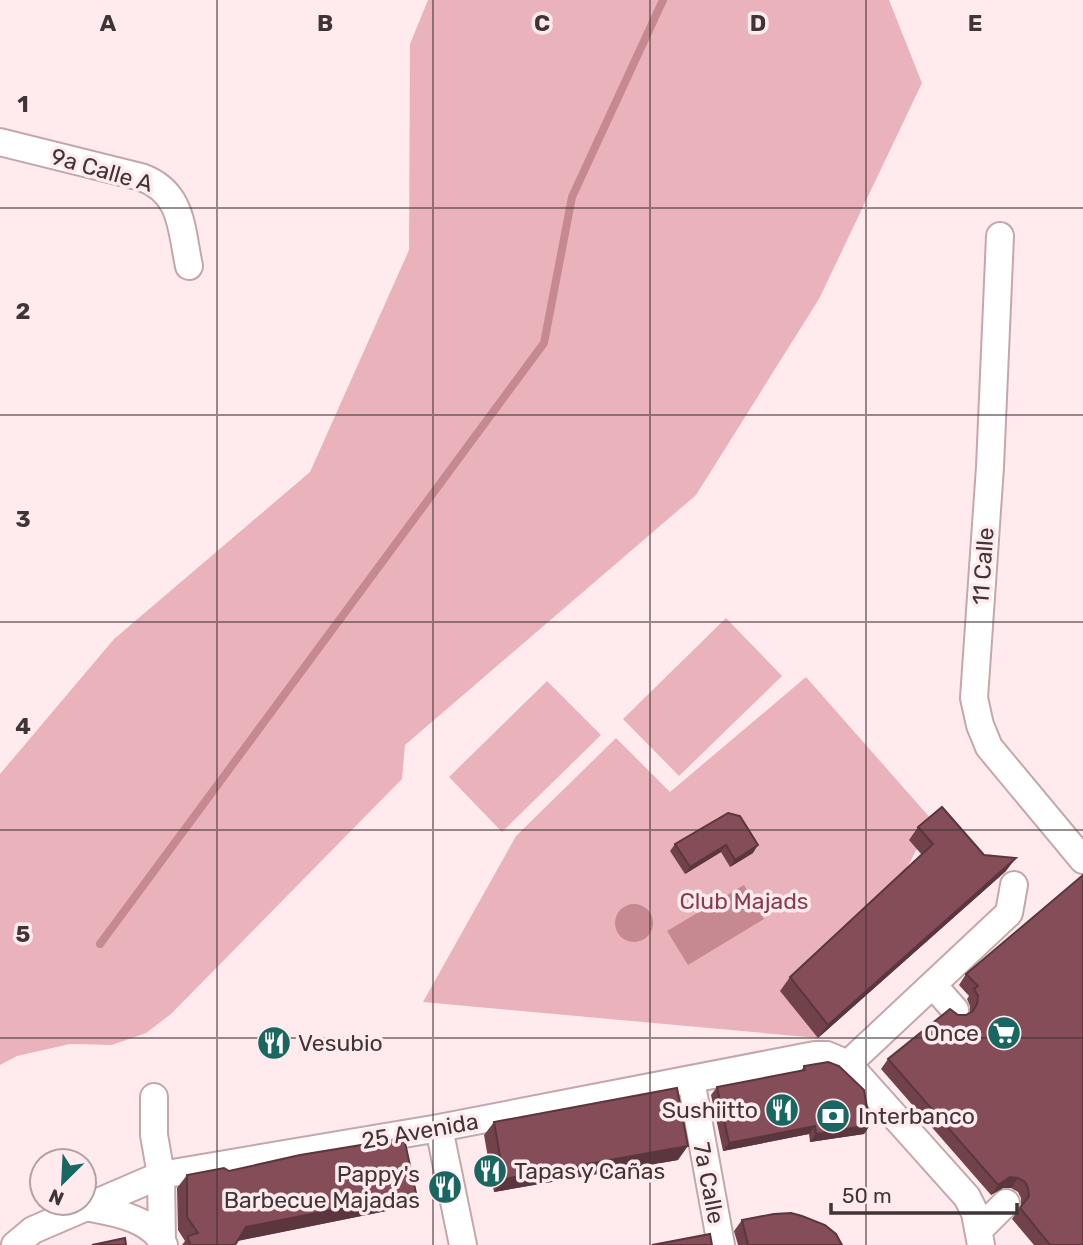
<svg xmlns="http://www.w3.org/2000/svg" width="1083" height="1245" font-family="Rubik,sans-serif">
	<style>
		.green { fill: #eab3bb }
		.water { fill: #c68992 }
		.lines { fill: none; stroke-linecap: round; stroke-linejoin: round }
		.stream { stroke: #c68992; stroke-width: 8 }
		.minor-casing { stroke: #c5a7ab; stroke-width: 30 }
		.minor { stroke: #fff; stroke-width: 26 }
		.wall { fill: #72424b }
		.shaded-wall { fill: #5c363d }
		.building { fill: #844d57; stroke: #5c363d; stroke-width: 2 }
		.grid { fill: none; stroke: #403436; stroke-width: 2; stroke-opacity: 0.55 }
		.labels { text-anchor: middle; stroke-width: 7; stroke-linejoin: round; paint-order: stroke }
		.street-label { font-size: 23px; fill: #403436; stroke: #ffebee }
		.park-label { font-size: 23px; fill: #883b4c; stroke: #ffebee }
		.poi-label { font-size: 23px; fill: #403436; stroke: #ffebee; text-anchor: end }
		.grid-label { font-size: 23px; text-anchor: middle; font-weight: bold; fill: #403436; stroke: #ffebee; stroke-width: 7; stroke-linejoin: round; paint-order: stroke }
	</style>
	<rect width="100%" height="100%" fill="#ffebee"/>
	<path class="green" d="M 428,0 L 889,0 L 922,83 L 819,299 L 696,495 L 405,745 L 402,779 L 171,1014 L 146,1033 L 112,1045 L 70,1044 L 17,1056 L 0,1065 L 0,774 L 114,639 L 310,472 L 409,250 L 410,44 Z
		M 726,618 L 782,676 L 679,776 L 623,719 Z
		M 806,677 L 932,820 L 818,1038 L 423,1002 L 516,836 L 616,738 L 670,792 Z
		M 547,681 L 601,735 L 502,832 L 449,777 Z"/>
	<path class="water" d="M 744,885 L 764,919 L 688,965 L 667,931 Z
		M615 923a19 19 0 1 1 38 0a19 19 0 1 1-38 0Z"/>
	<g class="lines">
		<path class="stream" d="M 100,944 L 544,343 L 572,197 L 663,0"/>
		<g class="minor-casing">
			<path id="minor" d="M 0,142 L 141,177 C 183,192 181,229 189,266
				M 1000,236 L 990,467 L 974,698 L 980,725 L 989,747 L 1083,860
				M 933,985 L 955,1010
				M 848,1064 L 1009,913 L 1014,885
				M 691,1080 L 721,1245
				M 154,1097 L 154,1135 L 161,1175 L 162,1241
				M 439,1128 L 463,1245
				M 85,1207 C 111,1212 151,1217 164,1245
				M 979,1230 L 1006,1203
				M 15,1245 L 33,1230 L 161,1175 L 439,1128 L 815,1055 L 827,1055 L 848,1064 L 967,1197 L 975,1213 L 981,1245"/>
		</g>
		<use href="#minor" class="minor"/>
	</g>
	<path class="wall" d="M 728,813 L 753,853 L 730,867 L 721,852 L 685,874 L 670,851 L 675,844 Z
		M 918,827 L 984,855 L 1006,871 L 818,1038 L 780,991 L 790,977 L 922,855 L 909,840 Z
		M 1083,875 L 1083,1245 L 1034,1245 L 1012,1219 L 1021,1206 L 1021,1198 L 1018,1192 L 1011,1188 L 1003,1188 L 991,1195 L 881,1069 L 888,1059 L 958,1015 L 966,1015 L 970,1013 L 970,1006 L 967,999 L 969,996 L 959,985 L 966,974 Z
		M 804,1066 L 870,1125 L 864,1134 L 810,1142 L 809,1134 L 723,1151 L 711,1095 L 717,1087 L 801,1071 Z
		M 494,1122 L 678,1160 L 494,1192 L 484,1135 Z
		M 229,1171 L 416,1193 L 406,1207 L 238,1241 L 235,1245 L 182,1245 L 185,1241 L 178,1230 L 177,1188 L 187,1175 Z
		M 742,1220 L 842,1245 L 738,1245 L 734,1231 Z"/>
	<path class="shaded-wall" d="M 726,845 L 721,852 L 685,874 L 690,867 Z
		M 758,845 L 753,853 L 730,867 L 735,860 Z
		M 1016,858 L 1006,871 L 818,1038 L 828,1025 Z
		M 870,1125 L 864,1134 L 810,1142 L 816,1134 Z
		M 815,1126 L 809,1134 L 723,1151 L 729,1143 Z
		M 688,1146 L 678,1160 L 494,1192 L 504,1179 Z
		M 1010,1177 L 1018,1178 L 1011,1188 L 1003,1188 L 991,1195 L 998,1185 Z
		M 416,1193 L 406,1207 L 236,1241 L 246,1227 Z"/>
	<path class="building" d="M 942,807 L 984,855 L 1016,858 L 828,1025 L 790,977 L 933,844 L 918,827 Z
		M 728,813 L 740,816 L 758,845 L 735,860 L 726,845 L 690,867 L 675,844 Z
		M 1083,875 L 1083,1245 L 1050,1245 L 1020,1208 L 1029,1196 L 1028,1188 L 1025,1182 L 1018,1178 L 1010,1177 L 998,1185 L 888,1059 L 950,1009 L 958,1015 L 966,1015 L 973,1011 L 977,1004 L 978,996 L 974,989 L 978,986 L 966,974 Z
		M 828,1062 L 839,1066 L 864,1090 L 870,1125 L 816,1134 L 815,1126 L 729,1143 L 717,1087 L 805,1070 L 804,1066 Z
		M 677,1088 L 688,1146 L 504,1179 L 494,1122 Z
		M 404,1138 L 416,1193 L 246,1227 L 235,1245 L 190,1245 L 188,1238 L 188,1236 L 198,1233 L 187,1217 L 187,1175 L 224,1168 L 229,1171 L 300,1155 Z
		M 791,1213 L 802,1216 L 825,1225 L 836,1234 L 842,1245 L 748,1245 L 742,1220 L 774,1214 Z
		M 710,1234 L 712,1245 L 652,1245 Z
		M 125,1238 L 126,1245 L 92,1245 Z"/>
	<path class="grid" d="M 217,0 L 217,1245M 433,0 L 433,1245M 650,0 L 650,1245M 866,0 L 866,1245M 0,208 L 1083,208M 0,415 L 1083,415M 0,622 L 1083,622M 0,830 L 1083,830M 0,1038 L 1083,1038"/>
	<defs>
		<g id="supermarket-disc" transform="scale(1.75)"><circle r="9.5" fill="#1a6661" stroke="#ffebee"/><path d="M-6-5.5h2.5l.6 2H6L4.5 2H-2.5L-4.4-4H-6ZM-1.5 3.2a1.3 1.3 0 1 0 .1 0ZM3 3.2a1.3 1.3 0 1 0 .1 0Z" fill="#fff"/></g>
		<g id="restaurant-disc" transform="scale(1.75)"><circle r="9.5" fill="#1a6661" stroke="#ffebee"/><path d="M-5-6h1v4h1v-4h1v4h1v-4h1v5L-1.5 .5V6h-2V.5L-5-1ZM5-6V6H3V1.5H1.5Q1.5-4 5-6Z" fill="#fff"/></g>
		<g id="bank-disc" transform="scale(1.75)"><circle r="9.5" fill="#1a6661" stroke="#ffebee"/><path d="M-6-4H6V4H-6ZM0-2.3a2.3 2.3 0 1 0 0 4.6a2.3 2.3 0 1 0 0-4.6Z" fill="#fff"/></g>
	</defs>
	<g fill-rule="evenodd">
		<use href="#supermarket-disc" x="1004" y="1033"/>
		<use href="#restaurant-disc" x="274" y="1043"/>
		<use href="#restaurant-disc" x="782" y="1110"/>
		<use href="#bank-disc" x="833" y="1116"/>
		<use href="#restaurant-disc" x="490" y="1171"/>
		<use href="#restaurant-disc" x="445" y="1187"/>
	</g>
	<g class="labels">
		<g class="street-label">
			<text transform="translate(102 170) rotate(16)" y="8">9a Calle A</text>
			<text transform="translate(983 566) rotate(-86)" y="8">11 Calle</text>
			<text transform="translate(420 1131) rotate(-10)" y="8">25 Avenida</text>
			<text transform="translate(709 1183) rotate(79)" y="8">7a Calle</text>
		</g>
		<g class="park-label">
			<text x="744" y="909">Club Majads</text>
		</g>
		<g class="poi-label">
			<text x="979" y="1041">Once</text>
			<text x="298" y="1051" text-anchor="start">Vesubio</text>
			<text x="758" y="1118">Sushiitto</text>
			<text x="858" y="1124" text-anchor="start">Interbanco</text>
			<text x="514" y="1179" text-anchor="start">Tapas y Cañas</text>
			<text x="420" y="1182">Pappy's<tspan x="420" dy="26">Barbecue Majadas</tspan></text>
		</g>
	</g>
	<g class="grid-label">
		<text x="108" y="31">A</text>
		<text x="325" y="31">B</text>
		<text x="542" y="31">C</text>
		<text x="758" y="31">D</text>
		<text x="975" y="31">E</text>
		<text x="23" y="112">1</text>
		<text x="23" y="319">2</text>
		<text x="23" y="527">3</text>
		<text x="23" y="734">4</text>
		<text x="23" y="942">5</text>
	</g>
	<g transform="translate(63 1182) rotate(204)"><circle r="33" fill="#ffebee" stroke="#b3a2a4" stroke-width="2"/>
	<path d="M0-5L12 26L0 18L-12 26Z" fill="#1a6661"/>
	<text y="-10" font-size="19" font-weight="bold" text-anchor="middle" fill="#403436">N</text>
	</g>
	<path d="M831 1203v10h186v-10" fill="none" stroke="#403436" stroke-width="3.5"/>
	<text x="842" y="1203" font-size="21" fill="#403436" stroke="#ffebee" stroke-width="5" paint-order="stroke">50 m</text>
</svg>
